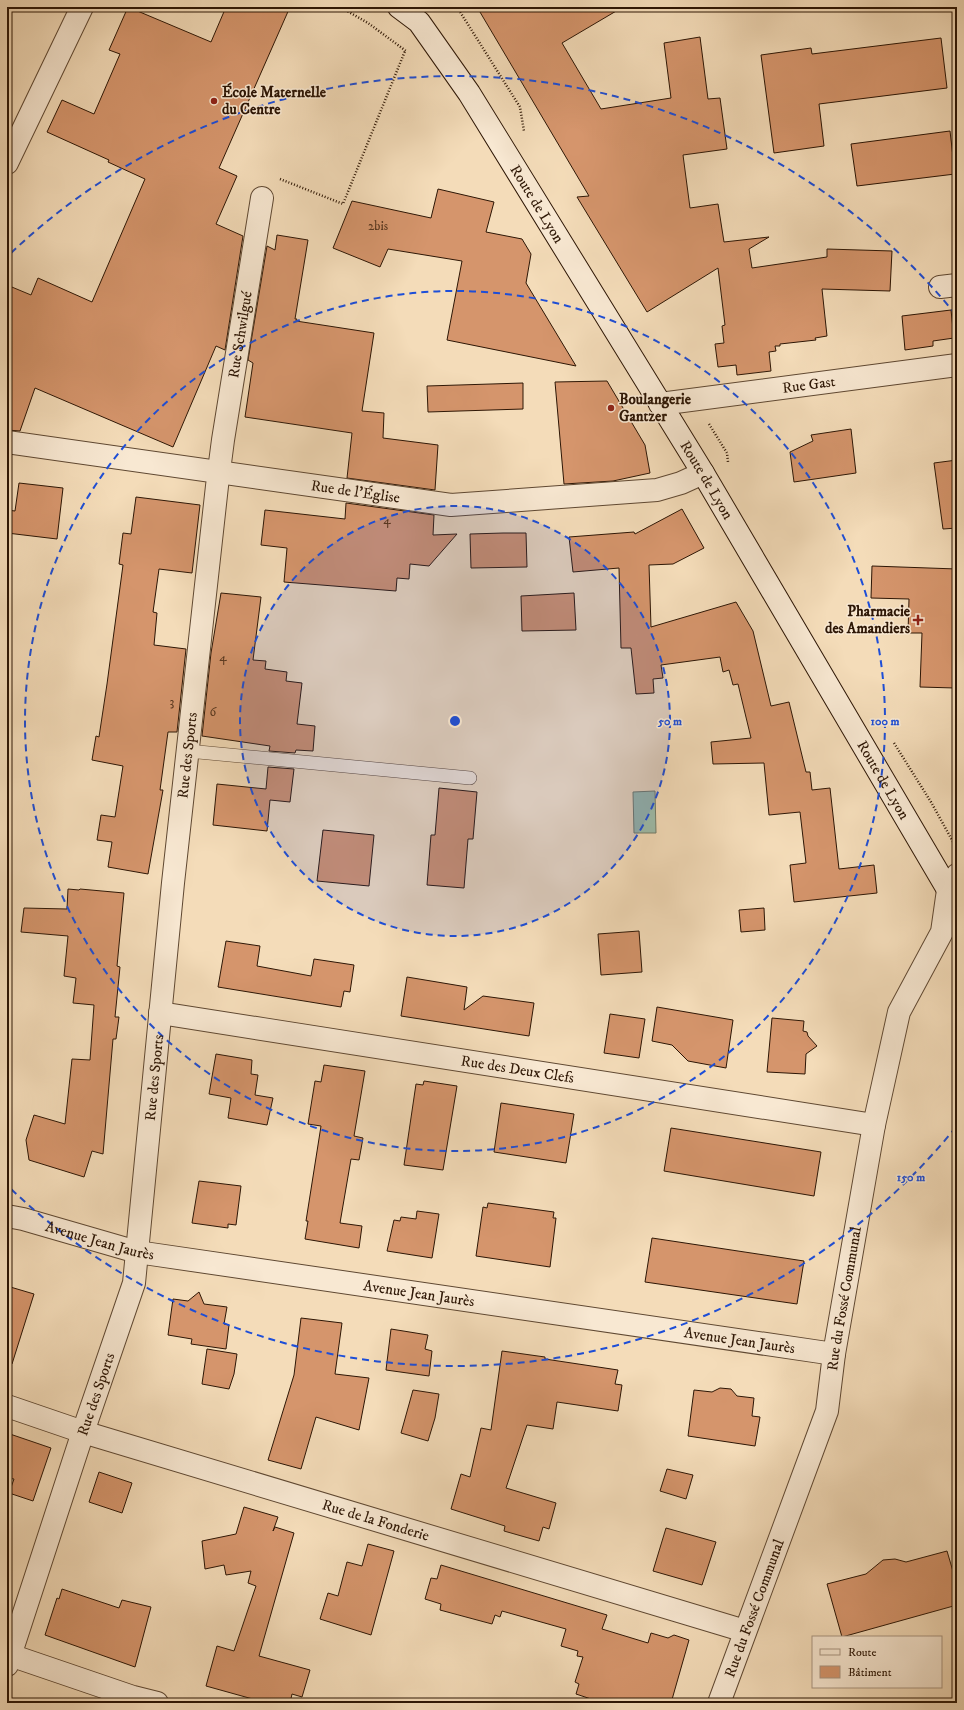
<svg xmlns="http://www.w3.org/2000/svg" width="964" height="1710" font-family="'IM FELL DW Pica',serif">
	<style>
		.water { fill: #9dbcaa; stroke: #707a68 }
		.building { fill: #d5956c; stroke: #2d1605 }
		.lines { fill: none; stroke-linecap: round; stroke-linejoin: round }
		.lane-casing { stroke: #5f4832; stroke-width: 14 }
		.street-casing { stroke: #5f4832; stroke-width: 24 }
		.secondary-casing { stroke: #2d1605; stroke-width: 24 }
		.path { stroke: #2d1605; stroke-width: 2.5; stroke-dasharray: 1 2; stroke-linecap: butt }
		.lane { stroke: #f8e8d2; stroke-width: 13 }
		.street { stroke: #f8e8d2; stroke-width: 22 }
		.secondary { stroke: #f8e8d2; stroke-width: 22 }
		.ring { fill: none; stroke: #1d4ed8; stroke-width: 2; stroke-dasharray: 7 5 }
		.poi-dot { fill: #8f2418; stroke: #f8e8d2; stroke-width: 1.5 }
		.labels { text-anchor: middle; stroke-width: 3; stroke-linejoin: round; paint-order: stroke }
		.number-label { font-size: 13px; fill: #57361f }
		.poi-label { font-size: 15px; font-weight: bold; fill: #2d1605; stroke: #f8e8d2; text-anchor: start }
		.street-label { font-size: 15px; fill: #2d1605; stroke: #f8e8d2 }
		.centre { fill: #1d4ed8; stroke: #f8e8d2; stroke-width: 2 }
		.ring-label { font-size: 12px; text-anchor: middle; font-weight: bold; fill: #1d4ed8; stroke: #f8e8d2; stroke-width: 3; stroke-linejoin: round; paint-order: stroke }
	</style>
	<rect width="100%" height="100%" fill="#f4dcb9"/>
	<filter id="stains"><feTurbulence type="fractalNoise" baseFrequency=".005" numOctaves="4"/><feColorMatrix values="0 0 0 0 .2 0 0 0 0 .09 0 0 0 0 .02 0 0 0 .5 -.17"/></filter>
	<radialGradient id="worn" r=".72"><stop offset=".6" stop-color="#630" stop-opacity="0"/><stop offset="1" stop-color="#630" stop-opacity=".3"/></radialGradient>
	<path class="water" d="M 655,791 L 656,833 L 634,833 L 633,792 Z"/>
	<path class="building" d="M 128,7 L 211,42 L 226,7 L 290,7 L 219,168 L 237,176 L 216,224 L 243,236 L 225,350 L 216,346 L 173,447 L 35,388 L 20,431 L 7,430 L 7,285 L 31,295 L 38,278 L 92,302 L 145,179 L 108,162 L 109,160 L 47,132 L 62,100 L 94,114 L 120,54 L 109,50 Z
		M 477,7 L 623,7 L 562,43 L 601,109 L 671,98 L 664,43 L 700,37 L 708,99 L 720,98 L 727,149 L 683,155 L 690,208 L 718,204 L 724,242 L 769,237 L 749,249 L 752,268 L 827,257 L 827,249 L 892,251 L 890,291 L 822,289 L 827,336 L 815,338 L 816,340 L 780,344 L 780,346 L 775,346 L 776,351 L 769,352 L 771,371 L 737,375 L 736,365 L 718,367 L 715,344 L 724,343 L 722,326 L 725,325 L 718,268 L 647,312 L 577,197 L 589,196 Z
		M 941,38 L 947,88 L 819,104 L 824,146 L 774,153 L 761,55 L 811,48 L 812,54 Z
		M 950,131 L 955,174 L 857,186 L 851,144 Z
		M 438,189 L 494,202 L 486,232 L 522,239 L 531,254 L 526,283 L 576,366 L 447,340 L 462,261 L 388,249 L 380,267 L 333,248 L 352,201 L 431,218 Z
		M 277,235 L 308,240 L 295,319 L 297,319 L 296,321 L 374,333 L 362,411 L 384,413 L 383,438 L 438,445 L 435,490 L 347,478 L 352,433 L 245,417 L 253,363 L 248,360 L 267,246 L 275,250 Z
		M 951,310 L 954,338 L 933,341 L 933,346 L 905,350 L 902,316 Z
		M 607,381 L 645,445 L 650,473 L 613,481 L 564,484 L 555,382 Z
		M 523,383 L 523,409 L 428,412 L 427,386 Z
		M 851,429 L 856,473 L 794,482 L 790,452 L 813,441 L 811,435 Z
		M 957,460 L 957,528 L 943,529 L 934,463 Z
		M 19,483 L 63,488 L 57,539 L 7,533 L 7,510 L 15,511 Z
		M 136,497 L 200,505 L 192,573 L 159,569 L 153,612 L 157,613 L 154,645 L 186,649 L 177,732 L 168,732 L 160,790 L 163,790 L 148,874 L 108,867 L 112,842 L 97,840 L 101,815 L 115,817 L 123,766 L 92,760 L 96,736 L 99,737 L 107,684 L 123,565 L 119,564 L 123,533 L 131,534 Z
		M 346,503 L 434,515 L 433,535 L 457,534 L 429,566 L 410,564 L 409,579 L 397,578 L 396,591 L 284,582 L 287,548 L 261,545 L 265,510 L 345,519 Z
		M 682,509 L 704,548 L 673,564 L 649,565 L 651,627 L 736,602 L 753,631 L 771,706 L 789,702 L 806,772 L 810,772 L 812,790 L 830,788 L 839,869 L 874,865 L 877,893 L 794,902 L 790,865 L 806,863 L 800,812 L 769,815 L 764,763 L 713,764 L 711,742 L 751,738 L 738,684 L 733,685 L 729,670 L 723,672 L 720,657 L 661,665 L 663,678 L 653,679 L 654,693 L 636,694 L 631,648 L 621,648 L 619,568 L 573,572 L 569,537 L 634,532 L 635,534 Z
		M 503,533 L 526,533 L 527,567 L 471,568 L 470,534 Z
		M 872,566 L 957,569 L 957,676 L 956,676 L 955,688 L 920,687 L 922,633 L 908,633 L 909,599 L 871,598 Z
		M 221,593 L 261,597 L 253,660 L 266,661 L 265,669 L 287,672 L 286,681 L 302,683 L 297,724 L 315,726 L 313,751 L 296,750 L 295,753 L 269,751 L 270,746 L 202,736 L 211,653 Z
		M 574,593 L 576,630 L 522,631 L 521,596 Z
		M 268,767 L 294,769 L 290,802 L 270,800 L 267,831 L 213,825 L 217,784 L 266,789 Z
		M 439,788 L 477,792 L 473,839 L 468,839 L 464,888 L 427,885 L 431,835 L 435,835 Z
		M 323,830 L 374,835 L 369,886 L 317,881 Z
		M 68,889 L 79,890 L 80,889 L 124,893 L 117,966 L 120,967 L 115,1017 L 119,1017 L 116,1039 L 113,1039 L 103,1154 L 92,1151 L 84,1177 L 29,1160 L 26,1140 L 34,1115 L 65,1124 L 72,1059 L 90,1060 L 94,1005 L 73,1003 L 76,978 L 64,976 L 68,936 L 21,932 L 24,908 L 67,909 Z
		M 764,908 L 765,930 L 741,932 L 739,910 Z
		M 639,931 L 642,972 L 601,975 L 598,934 Z
		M 226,941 L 260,946 L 257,966 L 311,976 L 314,959 L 354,965 L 350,992 L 344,991 L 341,1007 L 218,987 Z
		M 407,977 L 467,987 L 464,1010 L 483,996 L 534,1003 L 529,1036 L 401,1016 Z
		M 657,1007 L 733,1020 L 726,1068 L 688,1061 L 672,1045 L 652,1041 Z
		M 610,1014 L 645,1019 L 639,1058 L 604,1053 Z
		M 772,1018 L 804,1021 L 803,1031 L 807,1032 L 808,1036 L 817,1046 L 806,1054 L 805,1074 L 767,1072 Z
		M 216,1054 L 252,1060 L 251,1074 L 258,1075 L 255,1095 L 273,1098 L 267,1125 L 228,1118 L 231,1098 L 209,1094 Z
		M 324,1065 L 365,1071 L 354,1136 L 363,1138 L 359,1160 L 351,1159 L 340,1223 L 362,1226 L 359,1248 L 305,1239 L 308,1221 L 306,1221 L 321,1126 L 308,1124 L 315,1081 L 321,1082 Z
		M 424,1081 L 457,1086 L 443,1170 L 404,1165 L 416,1084 L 423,1085 Z
		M 501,1103 L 574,1114 L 566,1163 L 494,1152 Z
		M 671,1128 L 821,1152 L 814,1196 L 664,1171 Z
		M 199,1181 L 241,1186 L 236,1225 L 228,1224 L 228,1228 L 192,1223 Z
		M 488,1203 L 554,1212 L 553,1218 L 556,1218 L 550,1267 L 476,1256 L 483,1207 L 487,1208 Z
		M 417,1211 L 439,1214 L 432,1258 L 387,1251 L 394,1220 L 400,1221 L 401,1217 L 416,1219 Z
		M 652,1238 L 804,1261 L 797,1304 L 645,1282 Z
		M 7,1286 L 34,1294 L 12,1364 L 7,1363 Z
		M 199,1292 L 204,1304 L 227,1307 L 224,1324 L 229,1325 L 226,1349 L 191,1344 L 192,1339 L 168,1335 L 173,1299 L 188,1301 Z
		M 301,1318 L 342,1323 L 335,1374 L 369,1378 L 359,1430 L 316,1417 L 301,1469 L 268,1460 L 294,1375 Z
		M 391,1329 L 428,1335 L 425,1349 L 432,1351 L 429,1376 L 386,1370 Z
		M 207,1349 L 237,1354 L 234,1374 L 229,1389 L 202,1384 Z
		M 502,1351 L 545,1357 L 545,1359 L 618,1370 L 615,1384 L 622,1385 L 618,1411 L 557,1402 L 553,1429 L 527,1425 L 506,1488 L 556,1503 L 549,1529 L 543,1527 L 539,1541 L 504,1531 L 505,1526 L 451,1509 L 461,1474 L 470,1477 L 481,1428 L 491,1430 Z
		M 720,1388 L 731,1389 L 737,1396 L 754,1398 L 752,1416 L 760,1417 L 755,1446 L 688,1436 L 694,1390 L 712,1392 Z
		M 413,1390 L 439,1394 L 435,1418 L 428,1441 L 401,1433 Z
		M 7,1433 L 51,1448 L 33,1501 L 9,1493 L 14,1479 L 7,1478 Z
		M 667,1469 L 693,1475 L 686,1499 L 660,1491 Z
		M 99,1472 L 132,1483 L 122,1513 L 89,1502 Z
		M 244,1507 L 278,1517 L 273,1531 L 275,1527 L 294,1533 L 259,1656 L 310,1670 L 302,1697 L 292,1694 L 290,1703 L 267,1703 L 206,1686 L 217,1646 L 234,1651 L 256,1586 L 248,1583 L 251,1571 L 226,1575 L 224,1565 L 205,1569 L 202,1541 L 236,1534 Z
		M 666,1528 L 716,1542 L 702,1585 L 653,1571 Z
		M 368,1544 L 394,1551 L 371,1635 L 320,1619 L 328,1593 L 338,1596 L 347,1562 L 362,1566 Z
		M 947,1551 L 957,1585 L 957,1605 L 842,1637 L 827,1584 L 866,1574 L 883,1560 L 895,1559 L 906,1562 Z
		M 441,1565 L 607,1615 L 602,1629 L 648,1643 L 651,1633 L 668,1638 L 674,1635 L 689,1640 L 671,1703 L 589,1703 L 591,1699 L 576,1694 L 579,1684 L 575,1682 L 583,1657 L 577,1656 L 578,1651 L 561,1646 L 566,1629 L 502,1611 L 500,1617 L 495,1615 L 492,1624 L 440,1610 L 441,1604 L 425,1599 L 431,1578 L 437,1579 Z
		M 62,1589 L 119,1608 L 122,1600 L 151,1607 L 135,1667 L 45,1635 L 57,1598 L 59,1599 Z"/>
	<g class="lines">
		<g class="lane-casing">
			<path id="lane" d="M 188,751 L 470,778"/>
		</g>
		<g class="street-casing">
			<g id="street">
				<path d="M 7,163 L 82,7"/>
				<path d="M 940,287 L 957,285"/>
				<path id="s1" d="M 660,404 L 957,365"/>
				<path id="s2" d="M 7,442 L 451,505 L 657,490 L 681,483 L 703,473"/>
				<path id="s3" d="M 160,1013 L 874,1125"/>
				<path id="s4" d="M 7,1216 L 23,1219 L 137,1252 L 834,1354"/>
				<path id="s5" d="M 7,1406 L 83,1432 L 745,1631"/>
				<path d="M 7,1654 L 133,1697 L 157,1703"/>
				<path id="s6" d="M 7,1665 L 83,1432 L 134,1283 L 173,883 L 217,486 L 223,440 L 262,198"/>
				<path id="s7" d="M 719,1703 L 827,1411 L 834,1354 L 874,1125 L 899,1012 L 942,932 L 948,890 L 957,875"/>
			</g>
		</g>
		<g class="secondary-casing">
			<g id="secondary">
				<path id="s8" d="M 399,7 L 419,22 L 469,93 L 703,473 L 957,905"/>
			</g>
		</g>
		<path class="path" d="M 340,7 L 368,23 L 406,51
			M 457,7 L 520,107 L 524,131
			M 280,179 L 343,204 L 405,51
			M 709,424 L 727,453 L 728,462
			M 894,743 L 931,802 L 957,849"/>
		<use href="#lane" class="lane"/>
		<use href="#street" class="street"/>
		<use href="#secondary" class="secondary"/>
	</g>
	<circle cx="455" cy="721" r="215" fill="#1d4ed8" fill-opacity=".12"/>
	<g class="ring">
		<circle cx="455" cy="721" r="215"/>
		<circle cx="455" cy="721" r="430"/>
		<path d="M956 1127A645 645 0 0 1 11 1189M11 253A645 645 0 0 1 956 315"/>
	</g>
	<g class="poi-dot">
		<circle cx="214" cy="101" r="4"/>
		<circle cx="611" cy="408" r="4"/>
		<path d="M916 614h4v4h4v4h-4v4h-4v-4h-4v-4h4z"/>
	</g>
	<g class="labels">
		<g class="number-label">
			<text x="378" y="230">2bis</text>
			<text x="387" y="524">4</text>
			<text x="223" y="661">4</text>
			<text x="172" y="706">3</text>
			<text x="213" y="716">6</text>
		</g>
		<g class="poi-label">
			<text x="222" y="97">École Maternelle<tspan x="222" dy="17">du Centre</tspan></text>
			<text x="619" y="404">Boulangerie<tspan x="619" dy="17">Gantzer</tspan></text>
			<text x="910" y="616" text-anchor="end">Pharmacie<tspan x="910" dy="17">des Amandiers</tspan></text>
		</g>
		<g class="street-label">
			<text dy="5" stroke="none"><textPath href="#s8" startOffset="242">Route de Lyon</textPath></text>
			<text dy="5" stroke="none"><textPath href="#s6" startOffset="1357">Rue Schwilgué</textPath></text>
			<text dy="5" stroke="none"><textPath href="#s1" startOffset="150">Rue Gast</textPath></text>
			<text dy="5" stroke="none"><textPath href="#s8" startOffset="566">Route de Lyon</textPath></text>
			<text dy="5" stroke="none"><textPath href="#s2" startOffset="352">Rue de l'Église</textPath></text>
			<text dy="5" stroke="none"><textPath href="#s6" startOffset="933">Rue des Sports</textPath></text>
			<text dy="5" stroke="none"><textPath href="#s8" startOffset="914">Route de Lyon</textPath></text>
			<text dy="5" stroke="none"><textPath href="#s3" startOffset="362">Rue des Deux Clefs</textPath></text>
			<text dy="5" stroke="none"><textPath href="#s6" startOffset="609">Rue des Sports</textPath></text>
			<text dy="5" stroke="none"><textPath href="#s4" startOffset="96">Avenue Jean Jaurès</textPath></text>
			<text dy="5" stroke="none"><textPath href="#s4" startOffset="420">Avenue Jean Jaurès</textPath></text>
			<text dy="5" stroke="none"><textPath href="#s7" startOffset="425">Rue du Fossé Communal</textPath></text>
			<text dy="5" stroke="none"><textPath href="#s4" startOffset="744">Avenue Jean Jaurès</textPath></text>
			<text dy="5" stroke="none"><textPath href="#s6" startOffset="285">Rue des Sports</textPath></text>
			<text dy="5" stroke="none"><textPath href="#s5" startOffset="386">Rue de la Fonderie</textPath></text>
			<text dy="5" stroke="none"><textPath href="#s7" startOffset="101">Rue du Fossé Communal</textPath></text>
		</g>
	</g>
	<circle cx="455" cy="721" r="6" class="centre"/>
	<g class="ring-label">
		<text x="670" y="725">50 m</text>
		<text x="885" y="725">100 m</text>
		<text x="911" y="1181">150 m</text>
	</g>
	<rect width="964" height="1710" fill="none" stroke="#f4dcb9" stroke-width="24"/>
	<rect x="8" y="8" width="948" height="1694" fill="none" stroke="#2d1605" stroke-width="2"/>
	<rect x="12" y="12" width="940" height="1686" fill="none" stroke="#2d1605"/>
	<rect x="812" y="1636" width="130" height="52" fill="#f8e8d2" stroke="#a79480"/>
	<rect x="820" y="1649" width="20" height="6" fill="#f8e8d2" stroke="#a79480"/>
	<text x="848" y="1656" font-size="12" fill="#2d1605">Route</text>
	<rect x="820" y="1666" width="20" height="12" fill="#d5956c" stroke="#a79480"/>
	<text x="848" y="1676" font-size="12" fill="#2d1605">Bâtiment</text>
	<rect width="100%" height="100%" filter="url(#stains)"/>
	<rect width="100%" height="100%" fill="url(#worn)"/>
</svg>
